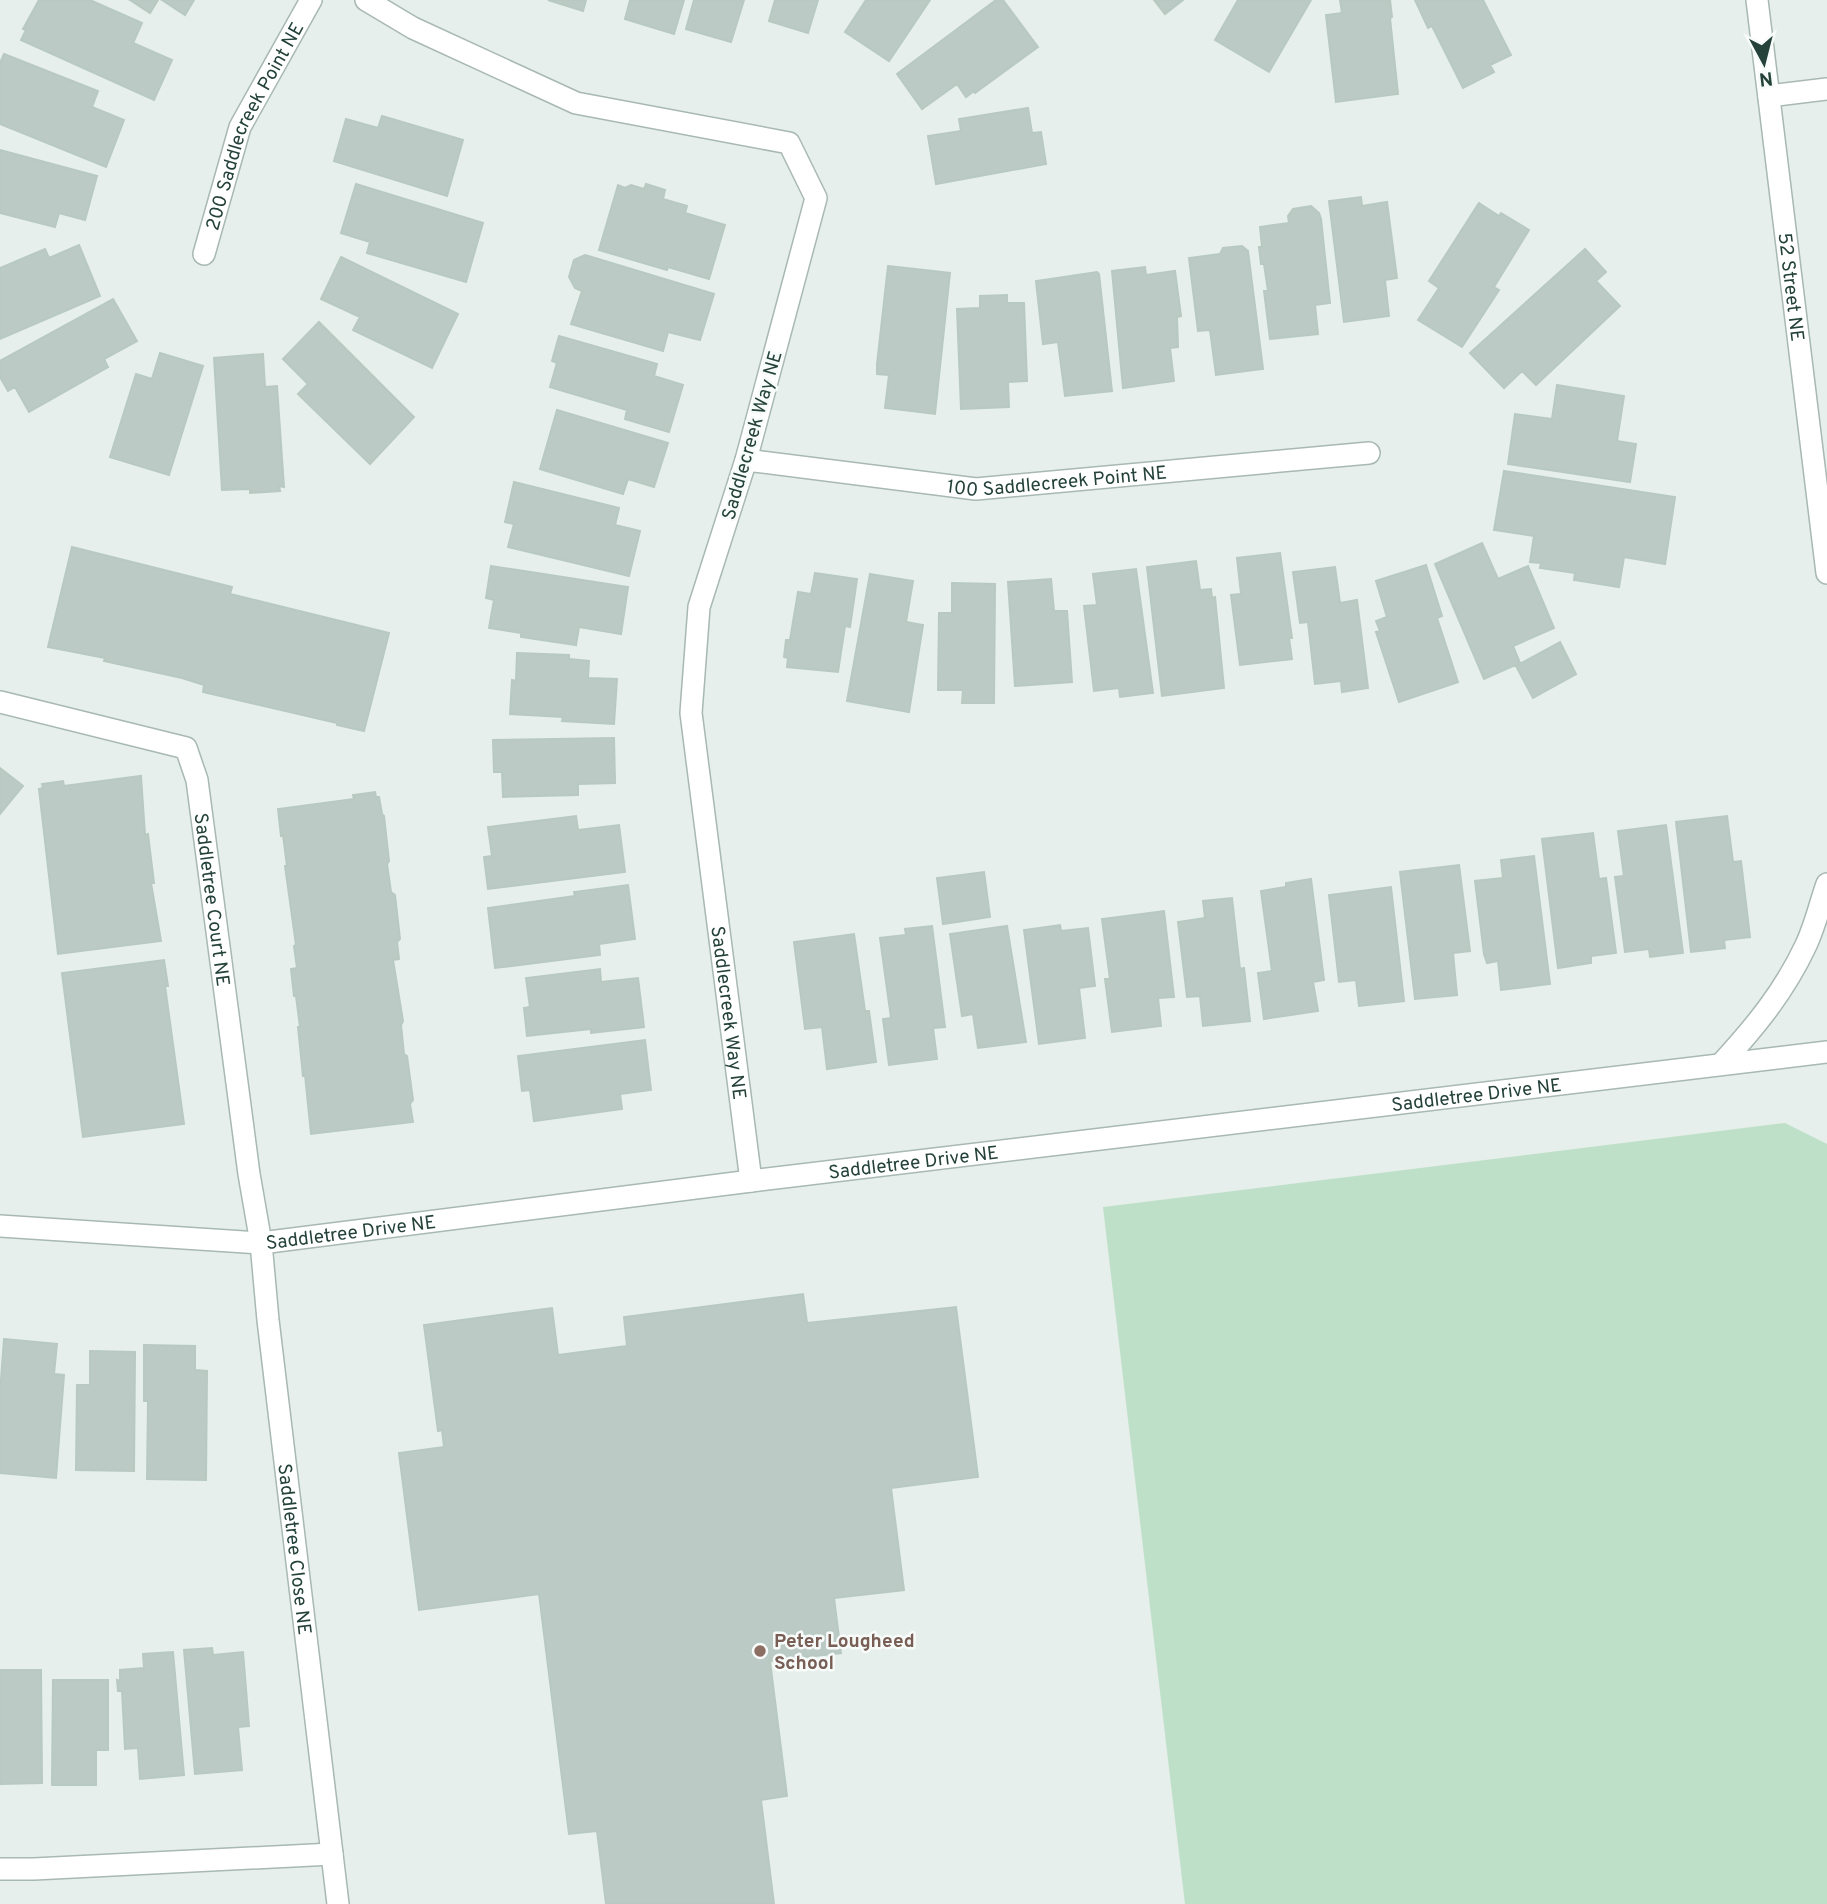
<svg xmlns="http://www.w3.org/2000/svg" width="1827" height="1904" font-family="Overpass,sans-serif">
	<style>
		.green { fill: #bfe0c8 }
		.building { fill: #bbcac4; stroke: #b8c9c2; stroke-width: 2 }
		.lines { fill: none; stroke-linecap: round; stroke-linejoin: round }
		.minor-casing { stroke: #a8b8b2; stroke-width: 24 }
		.minor { stroke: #fff; stroke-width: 21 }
		.education-dot { fill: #8d6e63; stroke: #f7fbf9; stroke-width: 2.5 }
		.labels { text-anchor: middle; stroke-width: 5; stroke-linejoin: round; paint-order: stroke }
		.street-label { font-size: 19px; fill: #24423a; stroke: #f7fbf9 }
		.education-label { font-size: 19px; font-weight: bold; fill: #785e54; stroke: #f7fbf9; text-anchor: start }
	</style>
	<rect width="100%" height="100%" fill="#e6efeb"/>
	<path class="green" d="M 1785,1123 L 1827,1144 L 1827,1904 L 1185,1904 L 1103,1207 Z"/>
	<path class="building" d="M 39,0 L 90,0 L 142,23 L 133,43 L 172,60 L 154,100 L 21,40 L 26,30 L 23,29 Z
		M 130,0 L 158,0 L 150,13 Z
		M 162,0 L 194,0 L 185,15 Z
		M 548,0 L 586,0 L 583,11 Z
		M 630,0 L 684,0 L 674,34 L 625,19 Z
		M 694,0 L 744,0 L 731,42 L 686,29 Z
		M 775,0 L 818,0 L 808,33 L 769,21 Z
		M 866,0 L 930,0 L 889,61 L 845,32 Z
		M 996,0 L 1003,0 L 1038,47 L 975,93 L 974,91 L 966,97 L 957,84 L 922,109 L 897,74 Z
		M 1154,0 L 1183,0 L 1165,14 Z
		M 1238,0 L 1311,0 L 1269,72 L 1215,40 Z
		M 1340,0 L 1390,0 L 1392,17 L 1390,18 L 1398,94 L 1336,102 L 1326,15 L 1342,13 Z
		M 1415,0 L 1483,0 L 1511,55 L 1490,65 L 1494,72 L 1463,88 L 1432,26 L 1428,28 Z
		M 4,54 L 98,91 L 92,107 L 124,120 L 106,167 L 0,124 L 0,63 Z
		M 1028,108 L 1032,133 L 1041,132 L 1046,164 L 936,184 L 928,136 L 961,131 L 959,119 Z
		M 382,116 L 463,140 L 447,196 L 334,161 L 346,119 L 378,128 Z
		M 0,150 L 97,176 L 85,220 L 59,213 L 55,227 L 0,213 Z
		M 356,184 L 483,223 L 466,282 L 367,253 L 370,242 L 341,233 Z
		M 646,184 L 665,190 L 663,199 L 687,206 L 685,213 L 725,225 L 709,279 L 668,267 L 667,270 L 599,250 L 618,185 L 625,188 L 631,185 L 644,189 Z
		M 1361,197 L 1362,206 L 1387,202 L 1397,278 L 1385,280 L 1389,316 L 1344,322 L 1329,201 Z
		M 1479,203 L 1499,216 L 1501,213 L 1529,230 L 1494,287 L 1499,290 L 1462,347 L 1418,320 L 1439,288 L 1429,281 Z
		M 1311,206 L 1319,213 L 1321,219 L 1330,303 L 1315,305 L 1318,334 L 1270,339 L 1264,291 L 1268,291 L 1264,264 L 1261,264 L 1259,247 L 1262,247 L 1260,227 L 1289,223 L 1288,216 L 1293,209 Z
		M 79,245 L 100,296 L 0,339 L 0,268 L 45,249 L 49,258 Z
		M 1242,246 L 1248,251 L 1263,369 L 1216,375 L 1210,330 L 1198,331 L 1189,258 L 1220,254 L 1223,248 Z
		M 1585,249 L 1606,272 L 1596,281 L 1620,306 L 1536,385 L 1522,371 L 1504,388 L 1470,353 Z
		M 585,255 L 714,294 L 700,340 L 668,332 L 663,351 L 571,324 L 582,291 L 575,288 L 569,277 L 574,260 Z
		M 341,257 L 458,314 L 432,368 L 353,330 L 360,317 L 321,299 Z
		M 888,266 L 950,273 L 935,414 L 885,408 L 889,375 L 877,374 L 877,364 Z
		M 1145,267 L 1146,275 L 1175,271 L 1181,316 L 1177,317 L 1178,347 L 1170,348 L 1174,381 L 1123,388 L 1112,271 Z
		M 1097,272 L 1099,274 L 1112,391 L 1065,396 L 1058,342 L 1043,344 L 1036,281 Z
		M 1007,295 L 1007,303 L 1024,303 L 1027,381 L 1008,382 L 1009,407 L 961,409 L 957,309 L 980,308 L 980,296 Z
		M 113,299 L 137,341 L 104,359 L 108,367 L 29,412 L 15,387 L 8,391 L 0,377 L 0,361 Z
		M 319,322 L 414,417 L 370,464 L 298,394 L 308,384 L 283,359 Z
		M 559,336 L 657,364 L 654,376 L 683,385 L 669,432 L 625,419 L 627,410 L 550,387 L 557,363 L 552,361 Z
		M 160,353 L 203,366 L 169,475 L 110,457 L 136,374 L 152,379 Z
		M 263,354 L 265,387 L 277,386 L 284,487 L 279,486 L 280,491 L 250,493 L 250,489 L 222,490 L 214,358 Z
		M 1557,385 L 1624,396 L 1617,441 L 1636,444 L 1630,482 L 1508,464 L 1515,414 L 1552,419 Z
		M 557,410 L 668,443 L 654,487 L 628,479 L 623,494 L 540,469 Z
		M 1504,471 L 1675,497 L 1665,564 L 1624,557 L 1619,587 L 1574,580 L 1575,573 L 1540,568 L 1541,563 L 1530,562 L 1534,536 L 1494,530 Z
		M 514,482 L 619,508 L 615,525 L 640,531 L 629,576 L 508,547 L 514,524 L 505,522 Z
		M 1482,543 L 1498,579 L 1528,566 L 1554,628 L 1513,646 L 1520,663 L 1484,679 L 1435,564 Z
		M 72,547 L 232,587 L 230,594 L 389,633 L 364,731 L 337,725 L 337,723 L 203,692 L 204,685 L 182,678 L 104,661 L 105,658 L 48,647 Z
		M 1280,553 L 1292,638 L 1289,638 L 1292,659 L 1240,665 L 1231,595 L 1241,594 L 1237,558 Z
		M 1196,561 L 1200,590 L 1211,589 L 1212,598 L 1215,597 L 1224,688 L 1162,696 L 1147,567 Z
		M 1426,565 L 1442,616 L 1437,618 L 1458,682 L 1399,702 L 1376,632 L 1380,631 L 1376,621 L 1387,617 L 1376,581 Z
		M 491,566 L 628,587 L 621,634 L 579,627 L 576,645 L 521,637 L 521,633 L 489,628 L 494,600 L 486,598 Z
		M 1335,567 L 1340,603 L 1357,600 L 1368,688 L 1342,692 L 1341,681 L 1315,684 L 1308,622 L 1300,623 L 1293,572 Z
		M 1136,569 L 1153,693 L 1120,697 L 1119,688 L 1094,691 L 1084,606 L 1097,605 L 1093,574 Z
		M 815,573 L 857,579 L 850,627 L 845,626 L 838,672 L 787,667 L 788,658 L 784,657 L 786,640 L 790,640 L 798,592 L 811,594 Z
		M 870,574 L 913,581 L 906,622 L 923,625 L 909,712 L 847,701 Z
		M 1051,579 L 1054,611 L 1067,611 L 1072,682 L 1015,686 L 1008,582 Z
		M 952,583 L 995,584 L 994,703 L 962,703 L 963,690 L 938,690 L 939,613 L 952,613 Z
		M 1560,642 L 1576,674 L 1533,698 L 1516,666 Z
		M 517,653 L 569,655 L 569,659 L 589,661 L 588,678 L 617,679 L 614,724 L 562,721 L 563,717 L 510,714 L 512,680 L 516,681 Z
		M 614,738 L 615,783 L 578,784 L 578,795 L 503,797 L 502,772 L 494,772 L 493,740 Z
		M 0,768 L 23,786 L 0,814 Z
		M 141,776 L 145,835 L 148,834 L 154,883 L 151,883 L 161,941 L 58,954 L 39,789 L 43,788 L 42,784 L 63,781 L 64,786 Z
		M 375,792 L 376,797 L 379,797 L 382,814 L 384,816 L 389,861 L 387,864 L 391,892 L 395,895 L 400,939 L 397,942 L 399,959 L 393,960 L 403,1021 L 401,1025 L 404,1054 L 407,1056 L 413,1100 L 410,1104 L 413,1122 L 311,1134 L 305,1075 L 303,1076 L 298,1027 L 300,1027 L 296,996 L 294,996 L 291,969 L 297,968 L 294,946 L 296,945 L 285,866 L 287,866 L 283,835 L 281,836 L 278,809 L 354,799 L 353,795 Z
		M 576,816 L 578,830 L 619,825 L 625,872 L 488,889 L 484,857 L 492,856 L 488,827 Z
		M 1727,816 L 1733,862 L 1741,861 L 1750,937 L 1724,940 L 1725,948 L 1691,952 L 1676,822 Z
		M 1666,825 L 1683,953 L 1650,957 L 1649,949 L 1625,952 L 1615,877 L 1624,876 L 1618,831 Z
		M 1593,833 L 1599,879 L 1606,878 L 1616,953 L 1591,956 L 1591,963 L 1558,968 L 1542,839 Z
		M 1534,856 L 1550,984 L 1501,990 L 1498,961 L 1487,963 L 1484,954 L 1475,881 L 1503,878 L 1501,860 Z
		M 1459,865 L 1470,951 L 1453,953 L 1457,995 L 1415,999 L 1400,872 Z
		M 984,872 L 990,917 L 943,924 L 937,878 Z
		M 1311,879 L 1324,980 L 1313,982 L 1318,1011 L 1264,1019 L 1258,973 L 1272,971 L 1261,891 L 1286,887 L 1286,883 Z
		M 628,885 L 635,939 L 599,944 L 600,955 L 495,968 L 488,908 L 575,896 L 574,892 Z
		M 1391,887 L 1404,1001 L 1359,1006 L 1356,980 L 1339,982 L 1329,895 Z
		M 1232,898 L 1240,969 L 1244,968 L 1250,1021 L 1203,1026 L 1200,996 L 1187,997 L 1178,922 L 1205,918 L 1203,901 Z
		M 1164,911 L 1174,997 L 1158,998 L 1161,1026 L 1112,1032 L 1105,979 L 1110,979 L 1102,919 Z
		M 1060,925 L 1061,931 L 1088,928 L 1095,986 L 1079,988 L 1085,1038 L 1039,1044 L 1024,930 Z
		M 932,926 L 945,1027 L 933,1028 L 937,1059 L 889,1065 L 883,1019 L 891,1018 L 880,938 L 906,935 L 905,929 Z
		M 1007,926 L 1026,1042 L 978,1048 L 973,1014 L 962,1016 L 950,934 Z
		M 854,934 L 865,1011 L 869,1011 L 876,1062 L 827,1069 L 822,1027 L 805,1029 L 794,942 Z
		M 164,960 L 168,986 L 165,986 L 184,1124 L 83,1137 L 62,973 Z
		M 600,969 L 601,982 L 638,978 L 644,1027 L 591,1033 L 591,1029 L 527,1036 L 524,1008 L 530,1007 L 526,978 Z
		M 645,1040 L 651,1090 L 620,1094 L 622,1109 L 534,1121 L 530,1090 L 522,1091 L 518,1056 Z
		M 803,1294 L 807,1323 L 956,1307 L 978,1477 L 891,1488 L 904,1590 L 834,1598 L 841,1653 L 770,1661 L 787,1796 L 761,1800 L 774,1904 L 606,1904 L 597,1831 L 569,1834 L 539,1594 L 419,1610 L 399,1453 L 444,1447 L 442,1430 L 438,1431 L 424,1325 L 552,1308 L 558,1355 L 627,1346 L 624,1317 Z
		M 4,1339 L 57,1344 L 54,1374 L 64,1375 L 56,1478 L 0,1473 L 0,1393 Z
		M 144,1345 L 195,1346 L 195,1370 L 207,1371 L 206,1480 L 147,1479 L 148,1401 L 144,1401 Z
		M 90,1351 L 135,1352 L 134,1471 L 76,1470 L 77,1385 L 90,1385 Z
		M 212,1648 L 213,1655 L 243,1652 L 249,1726 L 238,1727 L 242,1770 L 195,1774 L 184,1650 Z
		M 173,1652 L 184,1775 L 140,1779 L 138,1748 L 125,1749 L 122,1691 L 118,1691 L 117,1680 L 120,1681 L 120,1670 L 144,1668 L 143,1654 Z
		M 0,1670 L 41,1670 L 42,1783 L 0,1784 Z
		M 53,1680 L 108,1680 L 108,1750 L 96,1750 L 96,1785 L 52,1785 Z"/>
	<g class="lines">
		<g class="minor-casing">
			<g id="minor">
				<path id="s1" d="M 366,0 L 413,28 L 576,103 L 789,143 L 816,198 L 746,460 L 699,607 L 691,713 L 751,1181"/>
				<path id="s2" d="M 1757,0 L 1827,573"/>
				<path d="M 1769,96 L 1827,89"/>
				<path id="s3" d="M 204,254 L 240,127 L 311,0"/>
				<path id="s4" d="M 746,460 L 976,489 L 1369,453"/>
				<path id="s5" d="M 0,702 L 186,748 L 197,780 L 249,1174 L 261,1243 L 268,1320 L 338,1904"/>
				<path d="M 1721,1064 C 1755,1027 1784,992 1806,945 C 1815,926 1820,904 1827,884"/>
				<path id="s6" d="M 0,1226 L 261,1243 L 751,1181 L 1827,1052"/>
				<path d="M 0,1869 L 34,1869 L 332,1854"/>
			</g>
		</g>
		<use href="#minor" class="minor"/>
	</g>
	<circle class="education-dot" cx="760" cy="1651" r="7"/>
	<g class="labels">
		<g class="street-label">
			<text dy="7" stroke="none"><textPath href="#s3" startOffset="138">200 Saddlecreek Point NE</textPath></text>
			<text dy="7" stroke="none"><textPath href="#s2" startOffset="289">52 Street NE</textPath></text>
			<text transform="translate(751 435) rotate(-74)" y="7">Saddlecreek Way NE</text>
			<text dy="7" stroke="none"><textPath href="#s4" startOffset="313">100 Saddlecreek Point NE</textPath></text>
			<text dy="7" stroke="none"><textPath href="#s5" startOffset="346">Saddletree Court NE</textPath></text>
			<text dy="7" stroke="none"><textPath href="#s1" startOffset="1346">Saddlecreek Way NE</textPath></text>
			<text dy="7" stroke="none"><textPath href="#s6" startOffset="1486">Saddletree Drive NE</textPath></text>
			<text dy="7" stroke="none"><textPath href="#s6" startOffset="919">Saddletree Drive NE</textPath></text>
			<text dy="7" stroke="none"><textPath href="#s6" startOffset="352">Saddletree Drive NE</textPath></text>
			<text dy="7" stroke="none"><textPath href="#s5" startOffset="1001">Saddletree Close NE</textPath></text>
		</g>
		<g class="education-label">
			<text x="774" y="1647">Peter Lougheed<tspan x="774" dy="22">School</tspan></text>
		</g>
	</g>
	<g transform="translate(1764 63) rotate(173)" stroke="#f7fbf9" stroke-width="5" paint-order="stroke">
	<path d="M0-5L12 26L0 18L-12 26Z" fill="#24423a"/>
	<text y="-10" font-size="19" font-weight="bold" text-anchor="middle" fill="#24423a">N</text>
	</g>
</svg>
